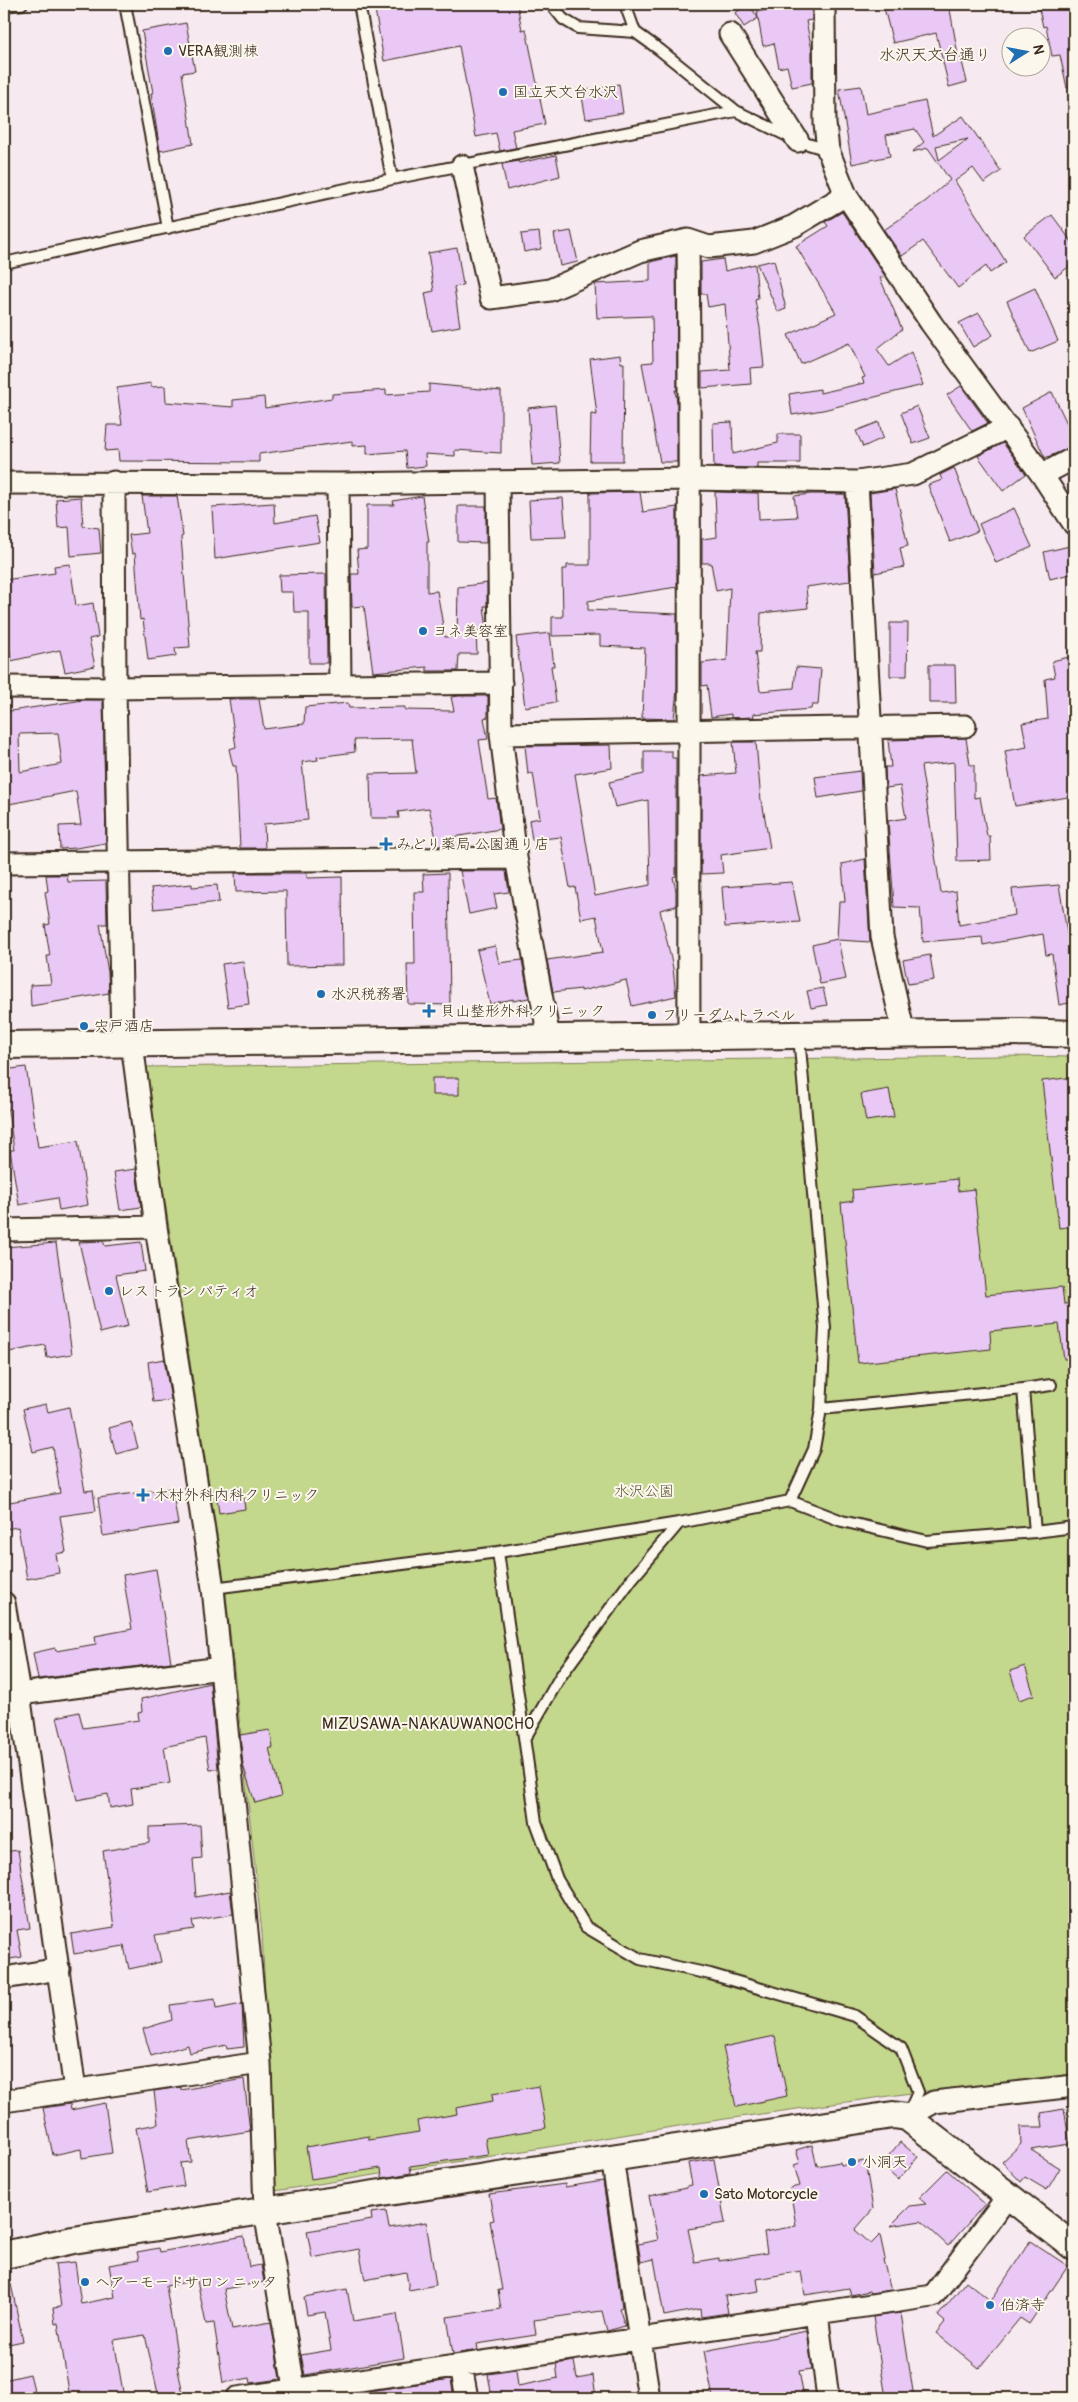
<svg xmlns="http://www.w3.org/2000/svg" width="1078" height="2402" viewBox="0 0 1078 2402" font-family="Pangolin,'Klee One',sans-serif">
  <rect width="100%" height="100%" fill="#f6e9ef"/>
  <filter id="ink" filterUnits="userSpaceOnUse"><feTurbulence type="fractalNoise" baseFrequency=".02" numOctaves="2"/><feDisplacementMap in="SourceGraphic" scale="10" xChannelSelector="R" yChannelSelector="G"/><feConvolveMatrix kernelMatrix="1 2 1 2 8 2 1 2 1" color-interpolation-filters="sRGB"/></filter>
  <g filter="url(#ink)">
    <path fill="#c4d88d" stroke="#808156" d="M1003,1056L1074,1057V2076L918,2092L697,2123L275,2191L262,1933L225,1586L146,1080L147,1067Z"/>
    <path fill="#e9c8f5" stroke="#3b2a1e" fill-rule="evenodd" d="M374,4H517L522,30L526,29L545,124L512,130L516,148L500,151L496,133L476,137L459,46L384,61Z
      M749,4L758,18L744,27L735,13Z
      M796,4H812V20L806,21L812,50V83L792,87L787,66L779,68L774,43L763,46L757,12Z
      M904,4H949L958,55L960,54L967,82L949,87L936,33L893,43L884,8Z
      M1038,4H1074V87L1067,88L1060,55L1052,56L1046,26L1043,27Z
      M186,23L195,71L182,73L193,144L160,151L151,93H153L142,31Z
      M619,84L623,113L586,119L581,91Z
      M861,86L866,114L925,101L933,136L963,116L1001,171L984,183L973,168L955,181L1006,262L990,273L986,266L958,288L923,241L902,256L884,230L926,201L950,180L928,148L912,152L924,142L915,129L886,135L890,156L852,164L839,89ZM968,139L939,160L936,146Z
      M556,155L560,176L507,190L502,164L518,161L519,163Z
      M842,212L885,276L880,278L902,329L877,349L889,366L911,352L923,385L823,410L792,415L789,394L820,389V393L864,383L862,378L865,377L849,343L801,364L788,335L836,313L796,246L828,226L825,222Z
      M1052,215L1074,245V263L1055,277L1024,236Z
      M571,231L578,262L560,266L554,234Z
      M539,232L541,249L524,252L521,234Z
      M457,248L463,285L454,287L460,326L432,331L425,293L434,291L428,253Z
      M676,256L677,390H675L677,401V462H660L642,363L653,362L652,316L597,318L595,284L650,281V262Z
      M723,259L725,271L755,264L758,299L755,300L760,328L764,367L750,368L751,384L702,388V372L730,370L725,304L708,307L706,294H701V262Z
      M774,260L786,309L778,312L757,264Z
      M1035,288L1058,341L1030,353L1007,301Z
      M979,313L993,335L973,347L959,323Z
      M620,355L621,363H624L623,461H590L591,414L597,415L590,359Z
      M151,383V387L165,386L166,402L233,407V400L264,397L265,408L332,398V394L386,390V395L429,392V384L501,391V453L455,450V456L425,454L426,466L407,468L405,451L367,454V445L352,446V441L259,454V462L119,461L118,450L105,451L107,425H122L117,388Z
      M961,386L988,423L972,431L947,395Z
      M1052,392L1074,438V446L1045,458L1022,408Z
      M555,405L560,463L532,465L528,408Z
      M917,406L930,438L913,444L901,413Z
      M732,422L733,454L778,443V434H800V463H757V468L714,467L713,423Z
      M879,422L883,438L863,447L856,431Z
      M1003,443L1026,474L1003,491L978,456Z
      M954,468L978,531L950,542L928,485L942,480L940,475Z
      M895,489L908,546L900,548L904,567L875,573L870,493Z
      M640,492L643,512L677,507V587L588,601V610L677,614V689L674,719L642,718L645,648L600,646V635L552,636V617H563L562,569H567V565H590V493Z
      M715,492L758,493L759,519L797,517L794,496L811,494H845L850,581L806,587L808,608L761,613L760,652H755L760,691L794,688L796,667L821,669L818,705H812L811,709L753,714L754,717L731,718V714L711,717L707,685L702,686V663L727,660L730,588L716,591L711,563H702V539L717,537Z
      M142,496H177L183,536L181,537L190,647L175,648L176,656L148,660L143,619L140,620L135,553L132,554L129,535L147,533Z
      M422,496L429,542H427V592L437,591L445,637L457,636L458,587L487,583V606H484L487,629L476,631L477,654H459L458,671H427V667L373,672L364,606L352,607L351,574H359L357,550L367,549V505H394L393,501Z
      M81,497L83,526L99,528L101,553L71,556L69,527L58,528L56,499Z
      M563,498L566,537L531,538L529,500Z
      M274,503L275,523L315,516L320,542L215,559L212,507Z
      M458,506H486V543L458,542Z
      M1014,508L1032,547L996,563L979,524Z
      M1074,545V573L1050,579L1044,552Z
      M70,564L76,606L93,603L98,637L89,639L95,666L65,672L60,650L11,661L10,651L4,652V580L55,573L54,566Z
      M326,574L327,663H309V612H294L293,592H280L279,575Z
      M890,623H908L907,676H890Z
      M550,633L554,666H551L556,702L525,707L516,637Z
      M1069,657L1072,672H1074V796L1015,806L1005,751L1027,747L1022,723L1048,719L1045,679L1055,677L1052,661Z
      M929,665H955L956,703H929Z
      M459,696H488V717L484,718L488,739L479,740L488,799L496,798L500,829L454,837L456,846H438L429,808L398,812L399,818H371L370,774L416,773L412,739L354,740L355,752L317,757L318,760L302,762L308,820L264,824L265,848H240L236,766H233L229,749L236,747L229,699H259L264,729L304,724L305,707L348,703L349,708L405,707V710L454,711L451,697Z
      M83,700H103L106,843L76,848L60,849L59,826L81,825L76,791L4,805V712ZM58,733L62,764L20,772L19,734Z
      M966,738L970,765H974V798L980,797L987,836H990L991,860L957,861L954,762L921,766L941,893L956,891L959,925L1015,915L1012,889L1059,885L1069,944H1074V1002L1059,1005L1052,954L1046,955L1043,934L983,945L982,937L923,942L920,908L894,907L888,821L906,818L900,786L886,788L885,767H891L888,740Z
      M733,742H756L761,801H762L770,848L721,855L723,873L701,874V776L736,773Z
      M611,745L612,768L575,774L595,896L650,885L648,800L615,807L609,782L644,774V751H672V758H676V876L673,877L676,891V906L660,910L673,968L676,996L632,1006L626,980L581,991V989L553,992L547,960L603,952L596,916L581,919L575,887L570,888L561,837L532,840L529,820L540,818L533,773L528,774L525,746Z
      M860,771L861,791L818,798L815,777Z
      M865,859L870,942L838,940L846,979L820,984L812,945L837,939L839,902H845L842,864Z
      M460,871H506L509,892L494,894L497,908L469,914Z
      M235,873H307V878L342,877L343,965L287,966L286,891L236,892Z
      M448,873L450,1005L408,1004L407,964H415L414,892H424L423,874Z
      M46,875H67L68,882L106,881L107,924H100L108,972L109,993L31,1006L30,985L51,984L47,956H50L45,925L50,924L45,892L48,891Z
      M792,882L800,922L725,927L722,887Z
      M192,884V887L217,885L219,902L154,909L151,888Z
      M495,946L499,963L522,960L529,998L513,1001V999L490,1004L477,950Z
      M930,955L934,980L908,984L903,960Z
      M243,961L249,1004L228,1007L222,964Z
      M823,988L827,1005L811,1008L807,991Z
      M26,1067L38,1147L78,1141L88,1205L59,1210L57,1198L19,1205L10,1150H14L4,1084V1070Z
      M1074,1077V1226L1059,1228L1042,1081Z
      M432,1078H459V1095H432Z
      M889,1089L894,1117L866,1121L861,1094Z
      M136,1169L141,1207L120,1210L114,1172Z
      M957,1179L958,1191L974,1189L986,1295L1062,1287L1064,1304L1074,1303V1359H1064L1059,1324L990,1331L991,1349L858,1363L841,1203L853,1201L852,1190Z
      M103,1241L105,1246L141,1242L145,1271L116,1275L128,1326L100,1333L79,1242Z
      M56,1243L72,1354L47,1358L45,1345L4,1353V1247Z
      M164,1359L171,1400L153,1402L148,1362Z
      M46,1404L48,1412L69,1407L85,1491L93,1490L96,1511L60,1516L66,1552L56,1554L59,1573L27,1579L18,1527L5,1529L4,1503L60,1493L53,1447L33,1452L23,1409Z
      M131,1422L138,1448L116,1454L109,1428Z
      M242,1487L245,1509L219,1513L216,1492Z
      M172,1488L178,1524L103,1536L98,1498Z
      M156,1569L171,1662L38,1679L33,1653L55,1648L56,1651L96,1644L95,1636L132,1629L123,1575Z
      M1025,1666L1034,1695L1019,1700L1010,1671Z
      M210,1683L218,1769L210,1770L205,1738L164,1747L170,1783L131,1789L133,1804L110,1808L108,1794L77,1800L57,1717L79,1712L83,1728L139,1720L138,1713L142,1712L141,1699Z
      M270,1730L273,1748H269L281,1796L255,1803L243,1765L240,1735Z
      M200,1825L202,1858L193,1859L196,1897L230,1891L233,1914L192,1921L194,1929L155,1935L161,1962L129,1969L124,1946L74,1954L71,1934L114,1927L103,1851L149,1843V1827Z
      M18,1850L30,1928L17,1930L22,1957L4,1960V1852Z
      M215,1999L216,2009L242,2004L244,2047L227,2049L226,2045L190,2053L188,2045L151,2056L143,2029L172,2020L170,2005Z
      M775,2036L787,2096L736,2107L723,2047Z
      M244,2079L250,2131L188,2141L191,2162L180,2163L184,2186L148,2192L136,2128L158,2124L154,2091L181,2087V2090Z
      M539,2086L546,2128L485,2138L488,2155L410,2166L411,2173L382,2178L381,2168L311,2179L306,2147L369,2136V2140L419,2132L417,2121L457,2114L456,2108L493,2101L492,2094Z
      M105,2103L112,2153L82,2158L81,2149L53,2155L43,2108L70,2104L71,2110Z
      M1064,2109L1070,2144L1031,2150L1060,2168L1047,2190L1025,2177L1021,2182L1002,2162L1021,2144L1020,2127H1043L1041,2113Z
      M900,2142L918,2157L898,2180L881,2165Z
      M812,2145L817,2166L840,2162L841,2165L865,2161L873,2209L855,2230L871,2244L880,2235L885,2259L883,2260L891,2290L870,2293L869,2291L851,2295L849,2288L805,2295L801,2271L757,2279L759,2291L725,2296L728,2313L701,2317L700,2309L664,2316L654,2259L641,2262L638,2244L658,2240L649,2196L687,2188V2186L692,2185L688,2163L714,2159L725,2223L688,2229L695,2262L719,2258V2261L767,2253L764,2232L796,2226L790,2188L800,2186L794,2165L800,2163L796,2150Z
      M947,2170L985,2204L948,2246L921,2221L890,2226L910,2206L926,2204L919,2198Z
      M603,2181L622,2307L619,2308L625,2326L607,2331L602,2311L534,2320L536,2335L477,2344L478,2350L453,2354L447,2317L501,2309L498,2290H502L490,2221L494,2220L489,2194L565,2184V2187Z
      M386,2211L389,2228L426,2222L436,2285L409,2290L406,2272L365,2280L359,2249L312,2258L307,2231L372,2220L371,2213Z
      M244,2236L249,2267L261,2265L264,2282L224,2289L232,2329L271,2322L280,2379L251,2383L250,2378L223,2383L214,2323L206,2324L197,2280L166,2286L179,2366H177L183,2393L159,2398L145,2335L114,2340L124,2398H70L58,2323L55,2324L53,2308L61,2307L55,2264L75,2262L81,2304L115,2297L109,2265L139,2260L137,2252L159,2248L160,2252Z
      M1030,2241L1068,2266L1029,2324L1020,2318L979,2368L936,2333L945,2322L938,2316L966,2281L991,2301Z
      M11,2284L23,2341L4,2345V2285Z
      M347,2289L353,2321L397,2314L404,2358L305,2375L301,2355L331,2350L325,2312L307,2315L304,2297Z
      M901,2313L914,2398H886L873,2317Z
      M807,2331L812,2369L799,2371L804,2398H713L704,2351Z
      M574,2361L577,2378L593,2375L596,2398H492L488,2374L516,2370L518,2386L558,2378L556,2364Z
      M30,2374L36,2398H4V2380Z
      M451,2379L454,2398H370L369,2391Z"/>
    <g fill="none" stroke-linecap="round" stroke-linejoin="round">
      <g stroke="#3b2a1e" stroke-width="14">
        <path id="service" d="M125,4L168,228
          M359,4L392,179
          M551,4L563,19L578,28L635,32
          M625,4L635,32L660,50L736,111L798,141L828,150
          M4,6L22,4
          M4,263L392,179L736,111
          M1023,1389L1051,1385
          M821,1409L1023,1389L1035,1532L1074,1527
          M790,1501L842,1521L927,1541L1035,1532
          M498,1552L536,1822L557,1879L586,1927L640,1959L710,1974L855,2016L901,2048L918,2092L909,2112
          M213,1588L498,1552L679,1523L790,1501L814,1449L821,1409L825,1328L799,1036
          M525,1738L560,1677L631,1580L679,1523"/>
      </g>
      <g stroke="#3b2a1e" stroke-width="25">
        <path id="minor" d="M824,4L825,124L828,150L846,195L931,323L1042,475L1074,524
          M730,34L798,141
          M462,166L491,298L550,290L640,251L688,240L709,247L754,242L794,226L846,195
          M688,240C691,506 688,771 689,1037
          M1042,475L1074,458
          M114,482L115,688L122,1043
          M857,482L882,937L904,1034
          M4,483L338,484L691,479L857,482L913,474L1008,427
          M498,483L501,734L516,858L549,1038
          M338,484L340,685
          M4,687L115,688L501,683
          M501,734L965,726
          M4,863L516,858
          M132,1043L156,1227L213,1588L260,2063L265,2211L294,2388
          M4,1230L156,1227
          M4,1603L19,1693L75,2090
          M4,1696L221,1668
          M4,1978L59,1969
          M4,2101L260,2063
          M907,2117L934,2102L1074,2086
          M612,2158L649,2398
          M817,2314L828,2398
          M461,2366L467,2398
          M237,2398L933,2296L1008,2196"/>
      </g>
      <g stroke="#3b2a1e" stroke-width="30">
        <path id="tertiary" d="M4,1045L1021,1032L1074,1034
          M4,2255L73,2240L893,2115L907,2117L1074,2247"/>
      </g>
      <use href="#service" stroke="#fbf7ec" stroke-width="10"/>
      <use href="#minor" stroke="#fbf7ec" stroke-width="21"/>
      <use href="#tertiary" stroke="#fbf7ec" stroke-width="26"/>
    </g>
  </g>
  <g fill="#1f6fb2" stroke="#fbf7ec" stroke-width="2">
    <circle cx="168" cy="51" r="5"/>
    <circle cx="503" cy="92" r="5"/>
    <circle cx="423" cy="631" r="5"/>
    <path d="M383.5 836.5h5v5h5v5h-5v5h-5v-5h-5v-5h5z"/>
    <circle cx="321" cy="994" r="5"/>
    <path d="M426.5 1003.5h5v5h5v5h-5v5h-5v-5h-5v-5h5z"/>
    <circle cx="652" cy="1015" r="5"/>
    <circle cx="84" cy="1026" r="5"/>
    <circle cx="109" cy="1291" r="5"/>
    <path d="M140.5 1487.5h5v5h5v5h-5v5h-5v-5h-5v-5h5z"/>
    <circle cx="852" cy="2162" r="5"/>
    <circle cx="704" cy="2194" r="5"/>
    <circle cx="85" cy="2282" r="5"/>
    <circle cx="990" cy="2305" r="5"/>
  </g>
  <g text-anchor="middle" stroke-width="4" stroke-linejoin="round" paint-order="stroke">
    <g font-size="15" fill="#3b2a1e" stroke="#fbf7ec" text-anchor="start">
      <text x="178" y="56">VERA観測棟</text>
      <text x="513" y="97">国立天文台水沢</text>
      <text x="433" y="636">ヨネ美容室</text>
      <text x="396" y="849">みどり薬局 公園通り店</text>
      <text x="331" y="999">水沢税務署</text>
      <text x="440" y="1016">貝山整形外科クリニック</text>
      <text x="662" y="1020">フリーダムトラベル</text>
      <text x="94" y="1031">宍戸酒店</text>
      <text x="119" y="1296">レストラン パティオ</text>
      <text x="154" y="1500">木村外科内科クリニック</text>
      <text x="862" y="2167">小洞天</text>
      <text x="714" y="2199">Sato Motorcycle</text>
      <text x="95" y="2287">ヘアーモードサロン ニッタ</text>
      <text x="1000" y="2310">伯済寺</text>
    </g>
    <g font-size="15" fill="#5d563a" stroke="#fbf7ec">
      <text x="644" y="1496">水沢公園</text>
    </g>
    <g font-size="16" fill="#3b2a1e" stroke="#fbf7ec">
      <text x="935" y="60">水沢天文台通り</text>
      <text x="428" y="1729">MIZUSAWA-NAKAUWANOCHO</text>
    </g>
  </g>
  <rect width="1078" height="2402" fill="none" stroke="#fbf7ec" stroke-width="20"/>
  <rect x="10" y="10" width="1058" height="2382" fill="none" stroke="#3b2a1e" stroke-width="2" filter="url(#ink)"/>
  <g transform="translate(1026 52) rotate(79)"><circle r="24" fill="#fbf7ec" stroke="#aea59a"/>
  <path d="M0-4L9 19L0 12L-9 19Z" fill="#1f6fb2"/>
  <text y="-8" font-size="14" font-weight="bold" text-anchor="middle" fill="#3b2a1e">N</text>
  </g>
</svg>
